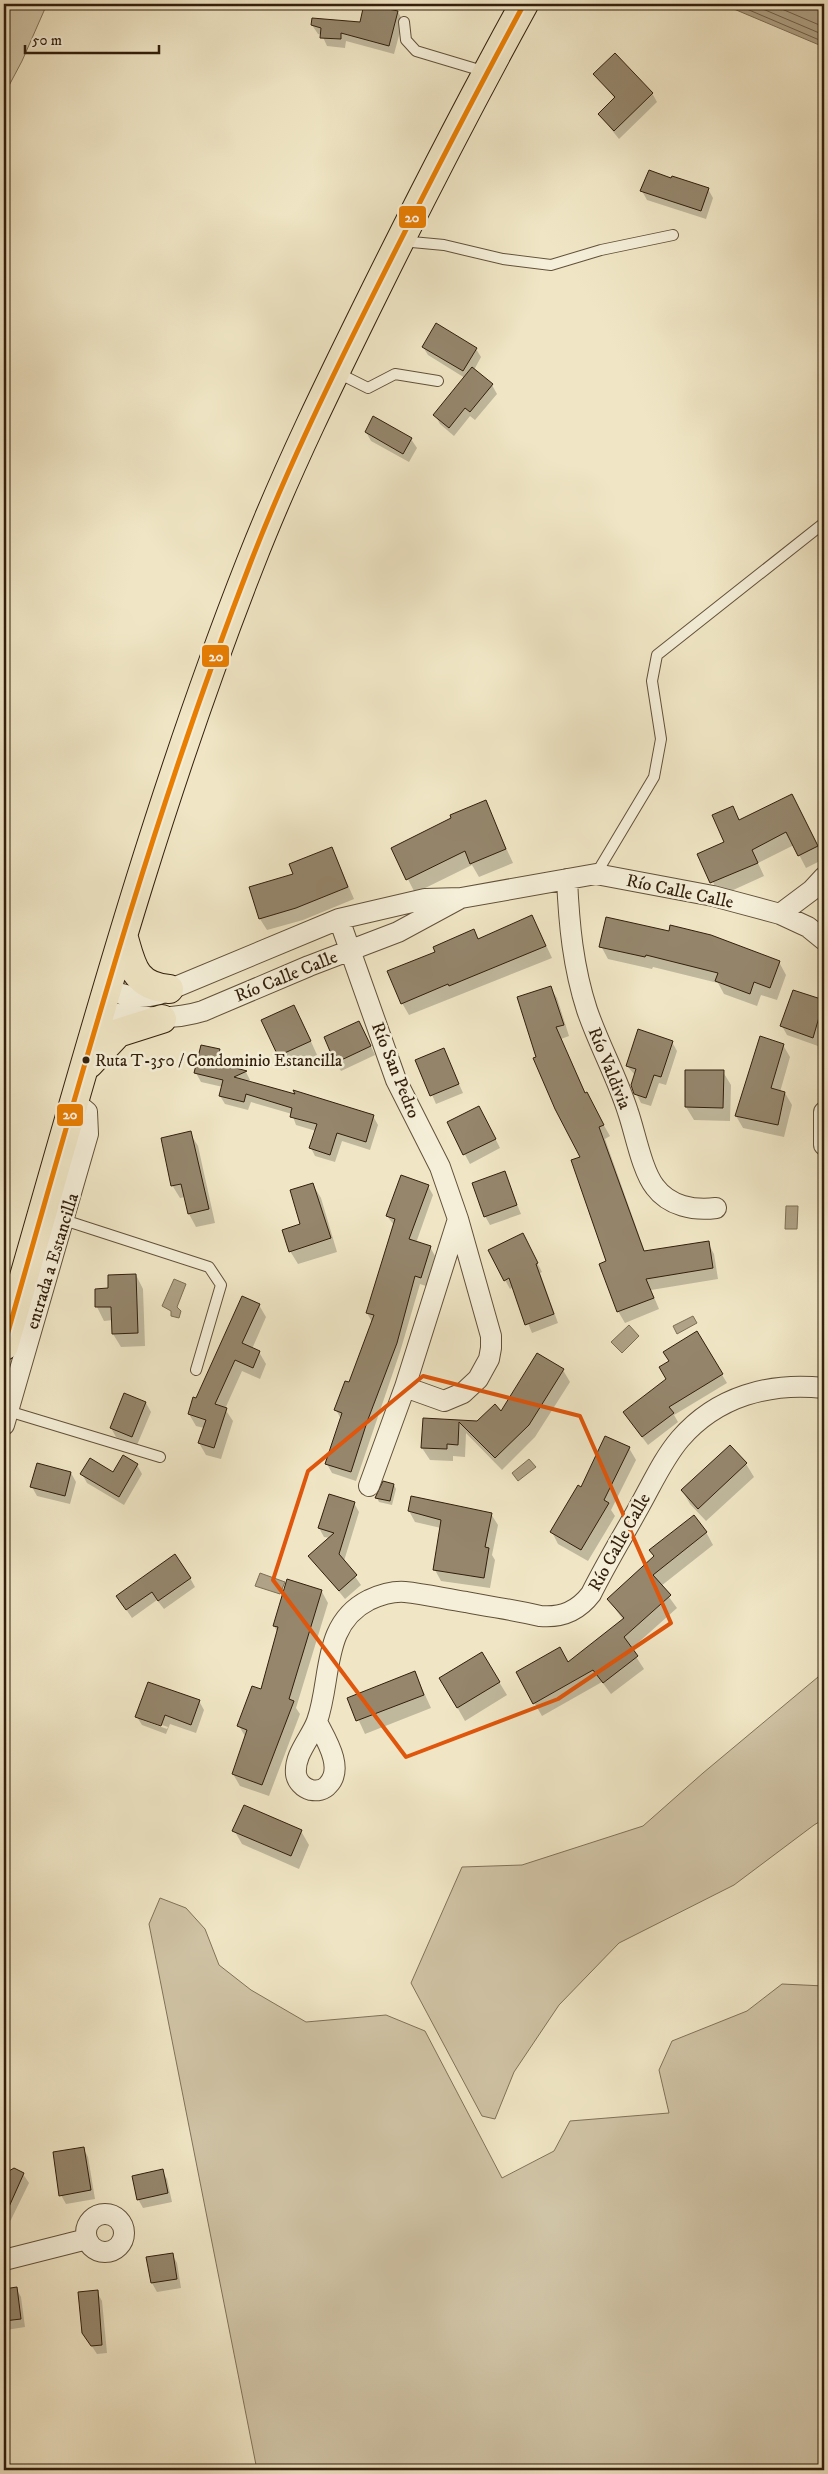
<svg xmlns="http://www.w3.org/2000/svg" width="828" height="2474" viewBox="0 0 828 2474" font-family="'IM FELL DW Pica',serif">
  <rect width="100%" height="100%" fill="#f0e6c5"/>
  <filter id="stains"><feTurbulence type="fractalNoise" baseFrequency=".004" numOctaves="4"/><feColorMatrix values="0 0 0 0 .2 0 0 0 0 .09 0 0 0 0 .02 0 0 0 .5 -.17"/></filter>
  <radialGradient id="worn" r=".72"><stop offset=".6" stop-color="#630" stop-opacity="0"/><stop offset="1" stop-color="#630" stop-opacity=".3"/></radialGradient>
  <path fill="#d0c4a6" stroke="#817259" d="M4,4H47L22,61L4,95Z
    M824,1672V1819L814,1825L734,1885L619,1943L559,2005L514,2072L495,2119L482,2116L411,1983L462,1867L522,1865L643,1826L703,1773Z
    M160,1898L186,1908L205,1929L219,1965L251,1990L306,2022L386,2015L425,2031L502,2178L554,2151L570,2121L669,2113L659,2070L672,2041L747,2011L782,1984L824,1986V2470H257L149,1924Z"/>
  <path fill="#afa286" stroke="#7d6e55" d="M722,4H824V47Z
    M786,1206H798L797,1229H785Z
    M174,1279L186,1284L177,1307L181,1311L179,1318L171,1316V1311L162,1306Z
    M693,1316L697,1323L677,1334L673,1326Z
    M629,1325L639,1336L622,1353L611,1342Z
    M529,1459L536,1467L518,1481L512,1473Z
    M260,1573L285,1582L280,1594L255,1586Z"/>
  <path fill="#0003" fill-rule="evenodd" d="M366,4L398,12L403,21L394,54L346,41L345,48L327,46L322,35L318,34L312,25L360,23Z
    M595,74L652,93L657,102L619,139L599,114L615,99Z
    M672,180L708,189L713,198L706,219L647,200L642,191Z
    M423,347L476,349L481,357L474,370L492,385L497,394L475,420L470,416L454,436L440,424L435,415L465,378L428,355Z
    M366,432L411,439L417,448L409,462L371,441Z
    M824,781V793L819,784Z
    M485,802L513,863L479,877L472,865L415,893L392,848Z
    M732,808L740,821L799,808L824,859L806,868L794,845L758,863L764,876L720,896L699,855L726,843Z
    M332,848L354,899L303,920L267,930L260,919L295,875Z
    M538,928L552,958L409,1015L402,1003L436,952L479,940Z
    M601,946L779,962L786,975L777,1000L761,995L757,1006L724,994L718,983L653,967L652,969L608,959Z
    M550,987L557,998L569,1036L561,1039L586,1094L610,1136L605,1139L645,1252L708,1243L714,1254L718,1279L651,1290L659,1309L625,1323L618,1311L581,1157L538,1058Z
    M794,991L824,1002V1028L818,1046L787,1035L782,1026Z
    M301,1019L317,1055L286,1069L262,1021Z
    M364,1031L375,1055L341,1071L336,1062Z
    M672,1042L677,1051L666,1085L659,1083L651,1106L641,1103L636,1093L635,1075L627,1066Z
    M783,1045L790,1057L780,1092L785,1093L792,1105L784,1137L743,1128L736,1116Z
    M219,1050L224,1058L223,1066L246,1072L250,1080L246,1082L373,1116L378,1125L370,1150L342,1141L335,1162L315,1156L311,1148L316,1131L296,1125L292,1114L251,1102L248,1110L225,1104L220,1096L223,1087L201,1082L196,1073Z
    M444,1050L463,1093L436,1104L417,1060Z
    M723,1072L731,1085L730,1121L694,1120L686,1107Z
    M484,1116L500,1148L470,1164L448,1123Z
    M190,1133L198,1146L215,1223L196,1227L189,1214L185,1197L180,1198L172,1185Z
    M504,1173L521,1214L490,1225L485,1216Z
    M313,1185L321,1198L337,1252L298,1264L290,1251L302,1225Z
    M428,1186L433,1195L416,1243L430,1247L435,1256L426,1286L420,1284L400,1352L356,1481L332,1473L327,1464L341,1419L336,1410L350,1384L372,1322L367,1313L394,1225L387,1216Z
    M527,1243L542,1272L540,1273L558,1323L532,1333L513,1287L510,1289L505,1280Z
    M136,1275L143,1289L145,1346L121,1347L113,1334V1320L104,1321L97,1307L96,1290H109Z
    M259,1305L266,1317L252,1349L259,1352L266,1364L260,1379L242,1371L225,1409L233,1421L221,1459L206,1455L199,1443L204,1428L196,1426L189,1414Z
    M697,1333L727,1383L674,1415L678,1422L648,1445L630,1421L667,1379L670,1362Z
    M563,1370L570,1382L535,1437L502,1470L466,1433L465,1457L453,1456V1461L430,1460L422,1448L424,1420L478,1422L501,1413Z
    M125,1394L146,1403L151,1412L137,1445L116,1437L111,1428Z
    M824,1432V1445L819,1436Z
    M729,1446L746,1464L754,1477L706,1521L690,1504L682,1490Z
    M629,1448L636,1460L611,1510L615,1516L588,1561L558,1544L552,1532L581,1489Z
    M137,1465L142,1474L124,1505L87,1483L82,1474L113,1473Z
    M71,1473L76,1482L70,1504L37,1496L32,1487Z
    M394,1485L396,1489L392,1505L379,1502L377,1498Z
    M354,1503L359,1512L344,1561L361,1585L345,1599L310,1556L330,1538L324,1537L319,1528Z
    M409,1511L491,1514L498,1525L492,1555L495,1560L490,1588L441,1581L435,1570L441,1528L415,1522Z
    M706,1532L713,1545L661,1586L677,1608L631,1649L644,1669L611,1694L602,1682L542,1716L517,1673L568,1664L624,1621L608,1599Z
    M190,1578L195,1587L164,1609L157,1600L132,1618L117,1596Z
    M322,1592L328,1603L296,1708L300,1714L269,1796L240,1786L233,1774L246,1738L239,1726L261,1691L278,1633L274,1626Z
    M482,1654L507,1695L465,1721L441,1679Z
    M415,1673L431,1708L365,1734L349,1699Z
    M199,1701L204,1710L196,1733L170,1724L166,1734L142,1725L137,1717ZM142,1718L168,1727L167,1729L142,1720Z
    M234,1830L301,1831L309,1845L299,1869L242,1844Z
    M83,2148L88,2157L95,2199L66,2204L61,2195Z
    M14,2170L23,2174L29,2183L4,2234V2176Z
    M162,2171L167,2179L172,2202L143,2208L138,2199Z
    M172,2254L177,2263L181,2288L157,2292L152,2283L147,2258Z
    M16,2288L21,2297L25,2327L6,2330L4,2325V2290Z
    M97,2292L102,2301L107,2353L97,2354L83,2333Z"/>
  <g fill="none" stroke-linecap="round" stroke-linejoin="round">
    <path stroke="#706049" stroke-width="1" d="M735,4L824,42
      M751,4L824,35
      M770,4L824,27"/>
  </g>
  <path fill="#95866c" stroke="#321f0c" d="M364,4L398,11L389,46L341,33V39L320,38L321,28L311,25L312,18L360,22Z
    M615,53L653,93L614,131L598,114L615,97L593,74Z
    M649,170L671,178L672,176L709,188L701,211L640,191Z
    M436,323L477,348L463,371L422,347Z
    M472,367L493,384L470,412L465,408L449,428L433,415Z
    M373,416L412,438L403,454L365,432Z
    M792,794L818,846L798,856L786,832L752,850L758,863L710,883L697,854L724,842L712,815L733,806L739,820Z
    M486,800L506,849L470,864L465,851L406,880L391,848L451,818L450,815Z
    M332,847L348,887L296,908L259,919L249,887L293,874L289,864Z
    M532,915L546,946L449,986L448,984L401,1004L387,971L435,952L433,947L474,929L478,939Z
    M606,917L669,931L670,925L711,935L780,961L770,988L754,982L750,994L715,981L718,973L646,955L645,957L599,947Z
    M551,986L564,1025L556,1027L585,1093L587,1092L604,1125L599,1127L644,1251L709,1241L713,1268L646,1279L654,1298L617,1312L599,1264L606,1261L571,1160L580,1157L555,1109L533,1058L536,1057L517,997Z
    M793,990L824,1000L813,1038L780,1026Z
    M294,1005L311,1041L278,1056L261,1020Z
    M359,1021L371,1046L335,1063L324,1037Z
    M638,1029L673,1041L661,1077L654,1075L646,1098L634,1094L631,1085L636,1069L626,1066Z
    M760,1036L784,1044L771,1088L785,1092L778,1125L735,1116Z
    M201,1045L220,1049L217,1063L247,1071L234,1077L295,1094L293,1090L374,1115L366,1142L337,1133L330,1155L309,1148L317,1124L290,1117L292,1108L246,1094L244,1102L219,1096L223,1080L194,1073Z
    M444,1048L459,1084L430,1096L415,1060Z
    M685,1070H724L723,1108L685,1107Z
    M479,1106L496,1139L463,1155L447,1122Z
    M191,1131L209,1209L188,1214L181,1184L171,1186L161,1138Z
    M505,1171L517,1205L484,1217L472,1183Z
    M401,1175L429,1185L409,1239L431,1246L421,1278L415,1276L397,1343L367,1422L351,1472L325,1464L342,1413L334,1410L345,1381L349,1382L374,1315L366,1313L395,1219L386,1216Z
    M313,1183L331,1238L289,1252L282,1230L300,1224L290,1190Z
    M523,1233L538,1263L536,1264L554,1314L525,1325L509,1278L504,1281L488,1250Z
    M136,1274L138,1333L112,1334L111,1307H95V1289L108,1288V1275Z
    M242,1296L260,1304L242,1343L260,1351L253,1368L235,1360L215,1404L227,1408L214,1448L198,1443L206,1420L188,1414L193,1397L196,1398Z
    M697,1331L723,1374L669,1407L674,1413L642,1437L623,1412L666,1379L659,1367L669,1361L663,1352Z
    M537,1353L564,1369L529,1425L495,1458L459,1422L458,1445L447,1444V1449L421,1448L423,1418L477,1421L495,1404L501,1411Z
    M124,1393L146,1402L132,1437L110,1428Z
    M605,1436L630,1447L604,1500L609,1503L581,1550L550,1532L578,1485L581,1487Z
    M730,1445L747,1463L698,1509L681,1490Z
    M123,1455L138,1464L119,1497L80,1474L90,1458L113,1472Z
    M37,1463L71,1472L65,1496L30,1487Z
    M383,1481L394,1484L390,1501L375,1498Z
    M329,1494L355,1502L339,1554L357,1575L339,1591L308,1556L334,1533L318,1528Z
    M411,1496L492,1513L485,1547L489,1548L484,1578L433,1570L441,1520L408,1511Z
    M694,1515L707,1532L653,1575L671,1595L624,1637L638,1656L603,1683L593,1670L533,1704L516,1672L560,1647L568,1662L624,1618L607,1599L654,1556L649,1550Z
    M175,1554L191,1578L158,1601L152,1592L126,1610L116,1596Z
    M287,1579L322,1590L289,1699L294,1701L262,1785L232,1774L247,1730L237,1726L252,1686L261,1689L278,1627L273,1626Z
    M482,1652L500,1682L457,1708L439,1678Z
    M415,1671L424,1695L356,1721L347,1698Z
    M148,1682L200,1700L191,1725L165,1715L161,1726L135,1717Z
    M244,1805L302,1830L291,1856L232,1831Z
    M84,2147L91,2190L59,2196L53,2152Z
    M14,2168L24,2173L4,2218V2174Z
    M163,2169L168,2193L137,2200L132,2176Z
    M173,2253L177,2279L151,2283L146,2257Z
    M17,2287L21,2319L4,2321V2289Z
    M98,2290L102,2345L91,2346L82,2333L78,2292Z"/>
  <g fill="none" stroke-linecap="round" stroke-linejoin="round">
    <g stroke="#62513a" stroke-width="12">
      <path id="service" d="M404,22L406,40L416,51L486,72
        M401,241L444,245L503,259L551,265L601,250L673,235
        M336,372L368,388L395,374L438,381
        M596,874L654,777L661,739L652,681L657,655L824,523
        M64,1220L209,1267L221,1285L196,1370
        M8,1411L160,1457"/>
    </g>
    <g stroke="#62513a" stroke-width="22">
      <path id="minor" d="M567,879C569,924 573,967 587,1010C599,1045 617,1077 628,1112C635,1132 642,1171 655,1187C669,1206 694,1211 716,1208
        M780,914L808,927L824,940
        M339,919L396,1080L440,1167L458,1219L405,1387L369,1486
        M108,989C126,997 140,999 159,994L339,919L425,899L461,898L596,874L713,896L780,914L812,890L824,877
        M102,1012C137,1016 168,1022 203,1011L309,966L398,932L459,899
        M824,1112V1145
        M405,1387L444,1401L463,1393L478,1379L489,1359L491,1348V1336L458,1219
        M4,1425L88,1134L87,1112L75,1102
        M317,1722C325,1738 345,1768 328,1785C324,1790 317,1791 311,1790C303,1788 297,1781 296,1774C294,1754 311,1738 317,1721C332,1679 321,1624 369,1600C380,1595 393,1591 405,1592C425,1594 446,1599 466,1602C490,1607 516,1610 540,1616C562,1618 578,1611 591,1594C606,1564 623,1536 639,1507C652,1484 663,1459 680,1439C717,1396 770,1382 824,1388
        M86 2233a19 19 0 1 1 38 0a19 19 0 1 1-38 0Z
        M4,2260L87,2239"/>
    </g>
    <g stroke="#321f0c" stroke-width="30">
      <path id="primary" d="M124,938C132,966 135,986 169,989
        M89,1064L118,1033L162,1019
        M4,1346C80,1084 150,818 250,564C287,469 332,378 377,287C424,192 473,97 524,4"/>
    </g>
    <use href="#service" stroke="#f5efd9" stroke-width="10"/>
    <use href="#minor" stroke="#f5efd9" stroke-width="20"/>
    <use href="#primary" stroke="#f0e6c5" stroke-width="28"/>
    <g stroke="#f5efd9" stroke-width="9">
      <path id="bus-1" d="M4,1346C79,1083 151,819 250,564C284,476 325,391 367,307C418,205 470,104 524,4"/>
    </g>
    <use href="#bus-1" stroke="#ea7e01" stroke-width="5"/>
  </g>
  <path fill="none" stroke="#df560c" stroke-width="4" stroke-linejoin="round" d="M423,1376L580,1416L671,1623L558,1699L406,1757L273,1580L308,1471Z"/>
  <circle fill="#321f0c" stroke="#f5efd9" stroke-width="2" cx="86" cy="1060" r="4.5"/>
  <g text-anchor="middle" stroke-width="5" stroke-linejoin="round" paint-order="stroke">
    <g font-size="17" fill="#321f0c" stroke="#f5efd9" text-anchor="start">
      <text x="95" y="1066">Ruta T-350 / Condominio Estancilla</text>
    </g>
    <g font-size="18" fill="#321f0c" stroke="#f5efd9">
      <text transform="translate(680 891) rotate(12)" y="6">Río Calle Calle</text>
      <text transform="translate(286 976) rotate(-22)" y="6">Río Calle Calle</text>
      <text transform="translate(610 1068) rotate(68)" y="6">Río Valdivia</text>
      <text transform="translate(396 1070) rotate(68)" y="6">Río San Pedro</text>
      <text transform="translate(52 1261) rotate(-73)" y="6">entrada a Estancilla</text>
      <text transform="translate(619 1542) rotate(-61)" y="6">Río Calle Calle</text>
    </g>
  </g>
  <g stroke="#f5efd9" stroke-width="2">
    <rect x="398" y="205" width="29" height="24" rx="5" fill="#ea7e01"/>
    <rect x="201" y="644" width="29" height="24" rx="5" fill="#ea7e01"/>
    <rect x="56" y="1103" width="28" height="24" rx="5" fill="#ea7e01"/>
  </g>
  <g font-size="14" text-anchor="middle" font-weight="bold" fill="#fff">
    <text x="412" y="222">20</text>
    <text x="216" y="661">20</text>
    <text x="70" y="1119">20</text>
  </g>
  <rect width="828" height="2474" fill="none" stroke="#f0e6c5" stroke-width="20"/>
  <rect x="5" y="5" width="818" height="2464" fill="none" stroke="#321f0c" stroke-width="2.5"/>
  <rect x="10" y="10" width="808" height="2454" fill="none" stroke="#321f0c"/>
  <path d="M25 45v8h134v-8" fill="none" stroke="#321f0c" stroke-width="2.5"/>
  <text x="32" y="45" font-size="15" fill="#321f0c" stroke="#f5efd9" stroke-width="4" paint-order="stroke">50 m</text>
  <rect width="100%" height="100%" filter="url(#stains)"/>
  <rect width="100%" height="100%" fill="url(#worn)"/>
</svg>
